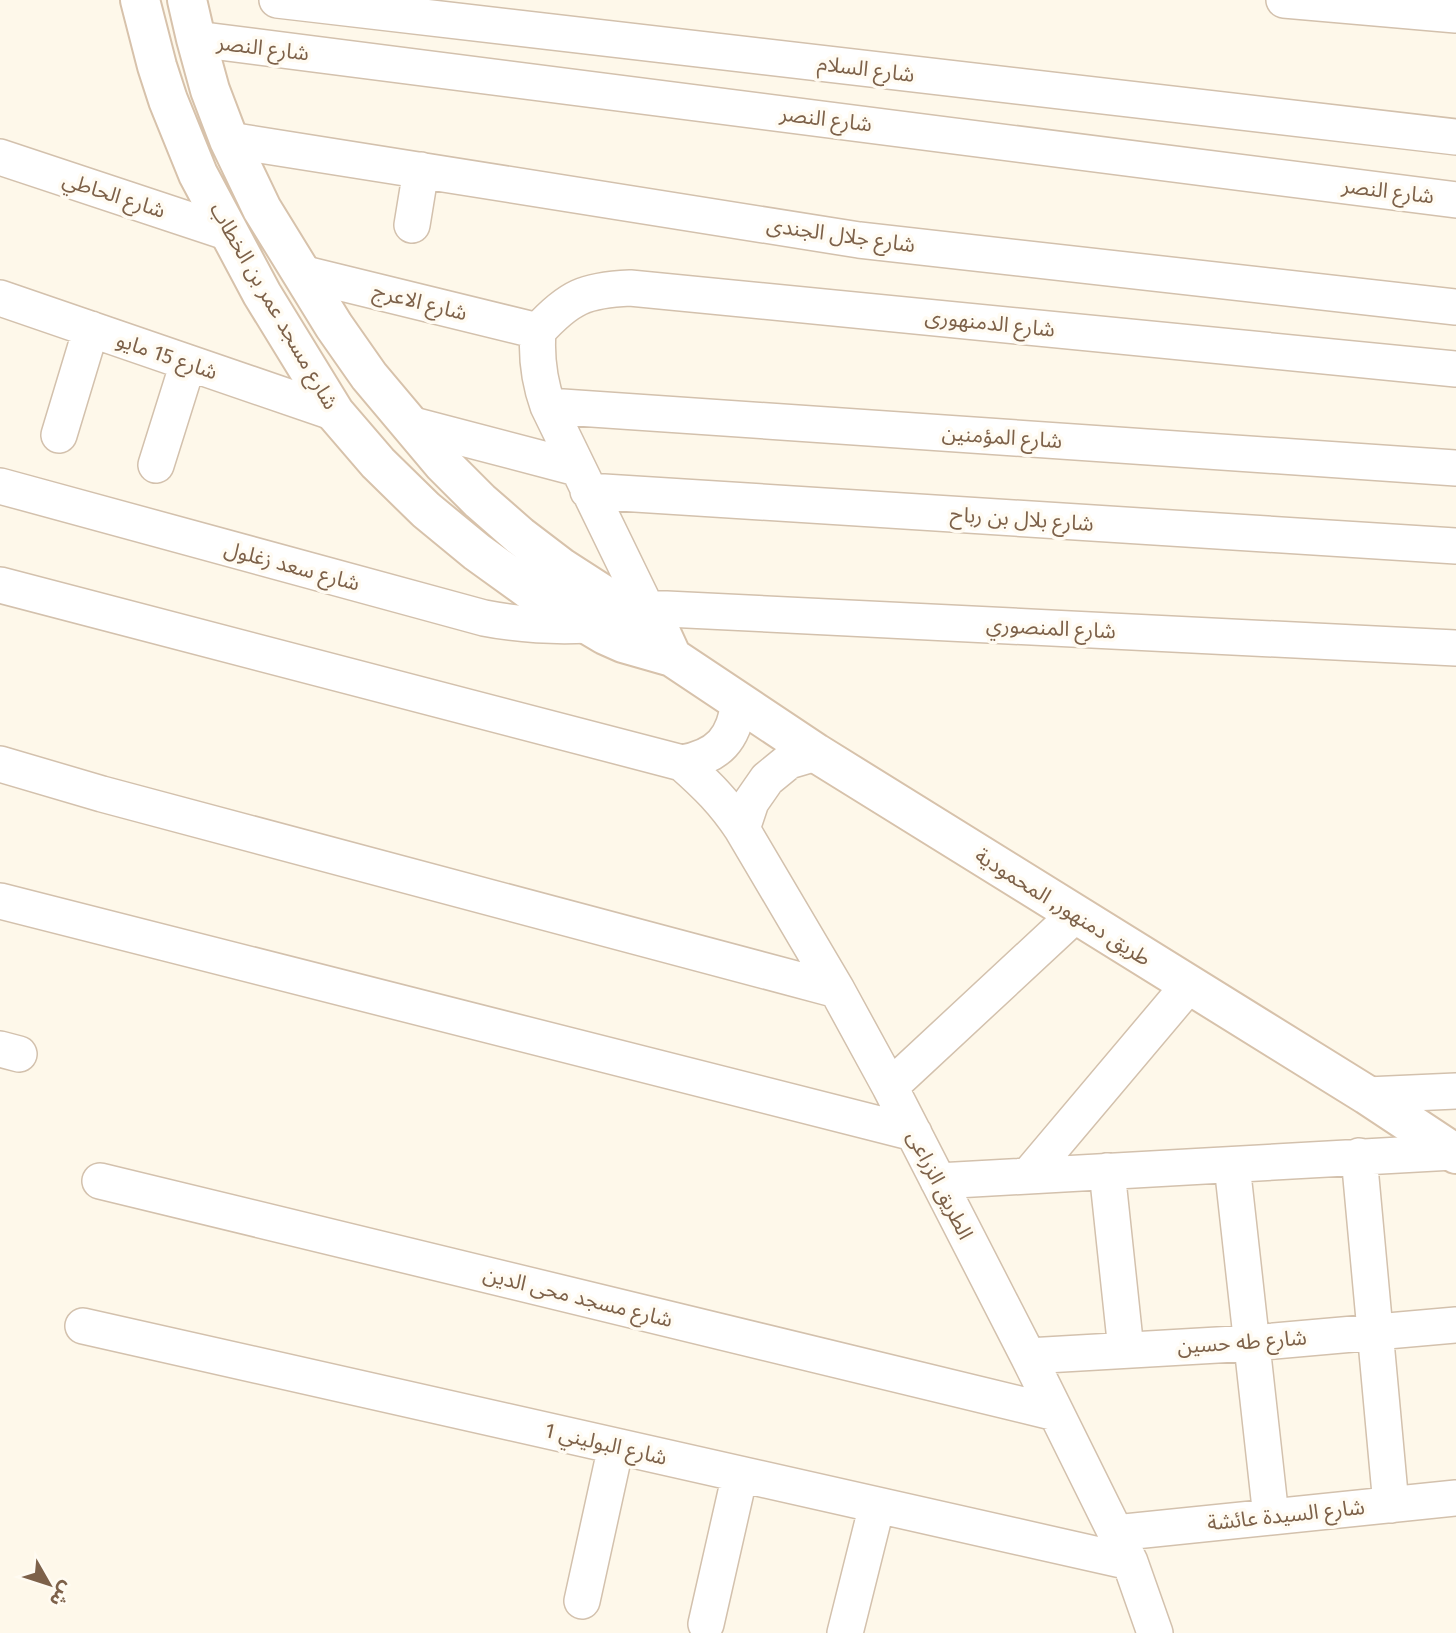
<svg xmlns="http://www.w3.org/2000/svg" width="1456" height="1633" viewBox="0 0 1456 1633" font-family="'Fira Sans','Noto Sans Arabic',sans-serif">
  <rect width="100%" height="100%" fill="#fef8ea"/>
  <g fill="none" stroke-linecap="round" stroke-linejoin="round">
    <g stroke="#d3c1ad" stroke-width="38">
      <path id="minor" d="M277,0L1456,137
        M1284,0L1456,15
        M196,39L1456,200
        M229,140L859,240L1456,307
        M0,157L229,233
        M412,225L421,170
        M301,273L538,331
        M0,298L335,413
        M538,331C569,297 585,290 630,288L1456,369
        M538,331C536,357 539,381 548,406L653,622
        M548,406L1456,468
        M409,424L577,468
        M59,435L91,329
        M156,465L188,363
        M0,486L484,618C520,625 550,627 588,625
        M588,491L1456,546
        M0,585L682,763C719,756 734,739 739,702
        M646,608L1456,648
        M682,763C707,785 724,802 742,829L837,990L890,1087L1028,1356L1130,1562L1155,1633
        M0,764L102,794L837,990
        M742,829L751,802L767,779L789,761L816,753
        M0,901L914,1133
        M0,1049L19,1054
        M890,1087L1075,915
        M1367,1095L1456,1091
        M1359,1156L1391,1505
        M1232,1165L1271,1517
        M1107,1171L1126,1350
        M1028,1176L1189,985
        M100,1181L1056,1413
        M938,1181L1453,1152
        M83,1326L1130,1562
        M1028,1356L1252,1343L1456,1325
        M1115,1533L1456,1498
        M582,1601L616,1446
        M706,1624L740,1474
        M845,1633L877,1505"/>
    </g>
    <g stroke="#d7c2ab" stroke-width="42">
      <path id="secondary" d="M140,0L157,66L168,100L198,174L262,294L335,413L378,463L426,510L477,552L531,591L605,635L623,643L672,657L816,753L1367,1095L1456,1154
        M187,0L196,39L210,90L229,140L262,209L334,326L369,376L443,464L480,501L520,536L562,568L607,597L653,622L661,633L672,657"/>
    </g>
    <use href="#minor" stroke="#fff" stroke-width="35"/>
    <use href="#secondary" stroke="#fff" stroke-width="38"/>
  </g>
  <g text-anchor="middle" stroke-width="7" stroke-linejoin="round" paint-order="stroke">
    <g font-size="21" fill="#7d6149" stroke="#fffbf2">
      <text transform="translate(263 48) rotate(7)" y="7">شارع النصر</text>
      <text transform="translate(866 69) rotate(7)" y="7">شارع السلام</text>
      <text transform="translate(826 119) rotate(7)" y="7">شارع النصر</text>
      <text transform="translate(1388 191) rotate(7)" y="7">شارع النصر</text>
      <text transform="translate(114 195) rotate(18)" y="7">شارع الحاطي</text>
      <text transform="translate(841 235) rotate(8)" y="7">شارع جلال الجندى</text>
      <text transform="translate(420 302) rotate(14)" y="7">شارع الاعرج</text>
      <text transform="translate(274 306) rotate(60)" y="7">شارع مسجد عمر بن الخطاب</text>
      <text transform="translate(990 323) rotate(6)" y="7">شارع الدمنهورى</text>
      <text transform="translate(167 356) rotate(19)" y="7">شارع 15 مايو</text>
      <text transform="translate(1002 437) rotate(4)" y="7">شارع المؤمنين</text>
      <text transform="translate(1022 519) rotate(4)" y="7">شارع بلال بن رباح</text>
      <text transform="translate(292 566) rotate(15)" y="7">شارع سعد زغلول</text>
      <text transform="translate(1051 628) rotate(3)" y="7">شارع المنصوري</text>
      <text transform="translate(1063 907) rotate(32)" y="7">طريق دمنهور, المحمودية</text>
      <text transform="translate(940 1185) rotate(63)" y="7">الطريق الزراعى</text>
      <text transform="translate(578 1297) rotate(14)" y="7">شارع مسجد محى الدين</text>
      <text transform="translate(1242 1342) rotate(-4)" y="7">شارع طه حسين</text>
      <text transform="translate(606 1444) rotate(13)" y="7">شارع البوليني 1</text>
      <text transform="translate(1286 1515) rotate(-6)" y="7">شارع السيدة عائشة</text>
    </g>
  </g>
  <g transform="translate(49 1584) rotate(129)" stroke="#fffbf2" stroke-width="5" paint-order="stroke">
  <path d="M0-5L12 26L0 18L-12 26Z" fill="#7d6149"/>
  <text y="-10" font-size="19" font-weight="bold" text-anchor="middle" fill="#7d6149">ش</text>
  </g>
</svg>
